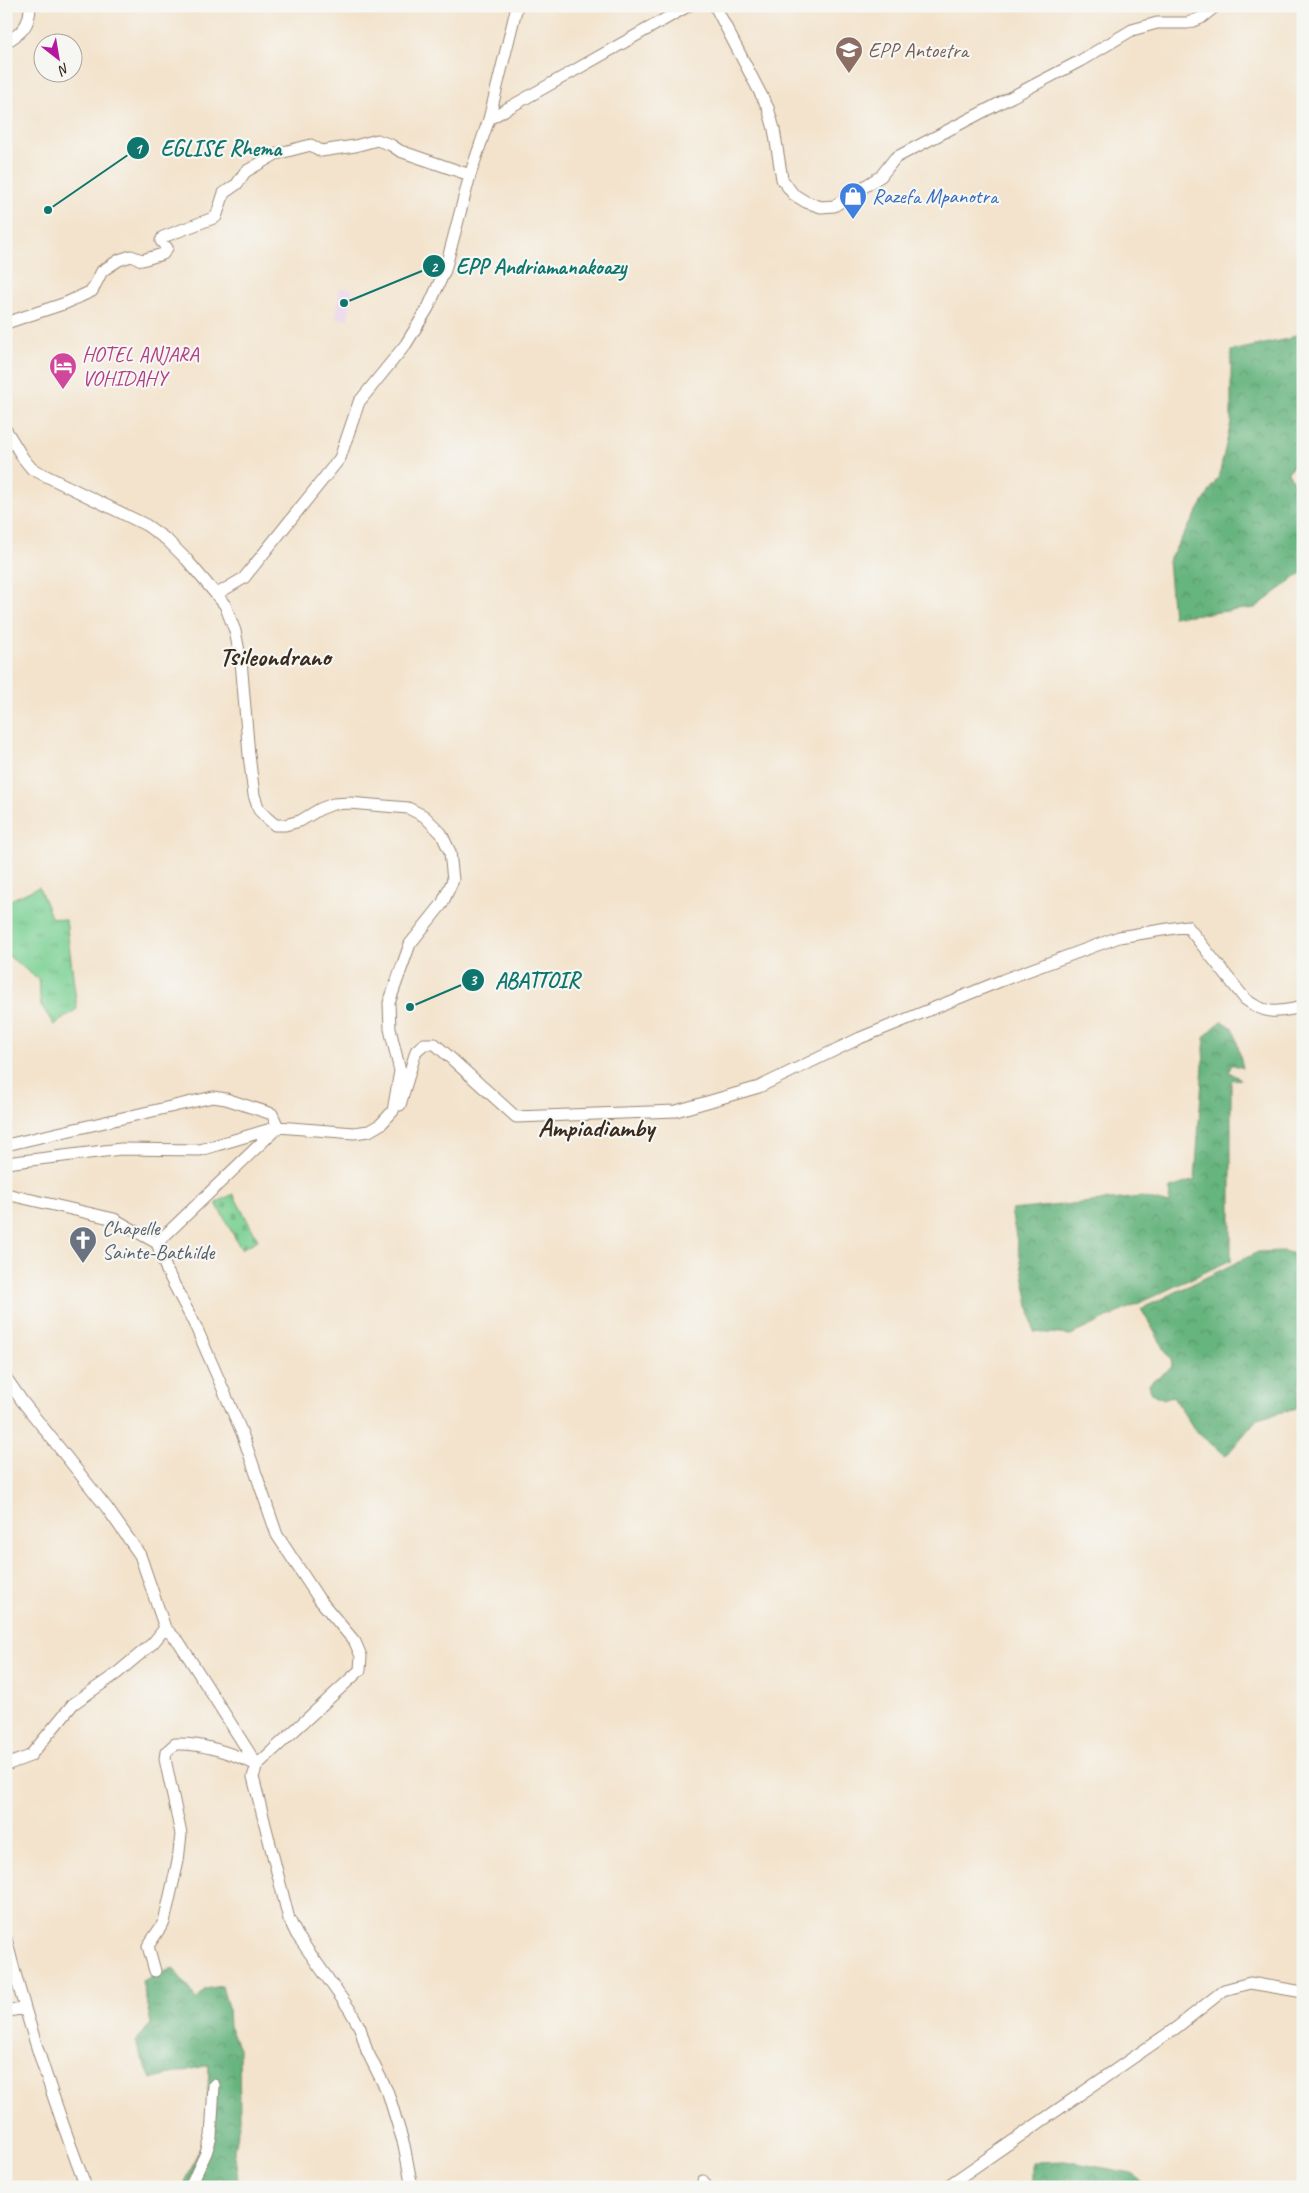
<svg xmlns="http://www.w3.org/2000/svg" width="1309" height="2193" viewBox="0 0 1309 2193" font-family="Caveat,sans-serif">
  <defs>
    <pattern id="grass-tufts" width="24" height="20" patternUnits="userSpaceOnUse" patternTransform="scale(1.25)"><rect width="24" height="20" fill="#7ed295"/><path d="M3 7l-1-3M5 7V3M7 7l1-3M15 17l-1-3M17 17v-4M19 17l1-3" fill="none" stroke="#6eb480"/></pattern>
    <pattern id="forest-crowns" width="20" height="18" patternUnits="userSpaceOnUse" patternTransform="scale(1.25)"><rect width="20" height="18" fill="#66b47e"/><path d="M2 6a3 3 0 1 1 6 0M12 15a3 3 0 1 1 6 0" fill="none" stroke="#559367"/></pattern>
    <pattern id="cemetery-stones" width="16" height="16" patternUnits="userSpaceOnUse" patternTransform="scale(1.25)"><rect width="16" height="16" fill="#7ed295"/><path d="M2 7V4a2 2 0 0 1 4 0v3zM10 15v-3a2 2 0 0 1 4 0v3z" fill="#6eb480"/></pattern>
  </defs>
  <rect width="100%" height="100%" fill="#f6f6f2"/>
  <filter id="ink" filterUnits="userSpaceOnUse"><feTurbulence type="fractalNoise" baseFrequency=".02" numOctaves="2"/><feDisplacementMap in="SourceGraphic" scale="10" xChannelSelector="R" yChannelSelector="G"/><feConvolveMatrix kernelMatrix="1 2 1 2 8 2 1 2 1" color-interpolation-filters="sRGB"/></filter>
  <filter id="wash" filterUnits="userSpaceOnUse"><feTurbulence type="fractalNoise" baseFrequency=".0096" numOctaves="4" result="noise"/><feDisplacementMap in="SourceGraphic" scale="20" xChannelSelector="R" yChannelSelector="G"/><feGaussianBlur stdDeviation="1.12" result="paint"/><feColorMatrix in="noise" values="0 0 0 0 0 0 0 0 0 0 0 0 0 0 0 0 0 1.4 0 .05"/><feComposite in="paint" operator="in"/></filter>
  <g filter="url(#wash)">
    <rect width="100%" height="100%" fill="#f3e3cc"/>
    <path fill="#ebd1eb" d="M340,288L352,289L348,319L336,318Z"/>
    <path fill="url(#grass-tufts)" stroke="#5c7e5a" d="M39,887L51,917L66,920L77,1009L54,1025L41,1005L38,979L6,954V902Z"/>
    <path fill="url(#forest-crowns)" stroke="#506f4e" d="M1303,331V455L1288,472L1303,501V572L1255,608L1173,617L1168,561L1219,476L1231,422V351L1288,339Z
      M1221,1021L1234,1029L1243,1068L1231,1064L1229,1072L1241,1079L1231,1080V1260L1071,1335L1034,1332L1011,1210L1141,1197L1169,1204L1170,1188L1195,1180L1205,1036Z
      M1283,1251L1303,1256V1359L1297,1408L1257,1419L1226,1456L1194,1430L1173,1396L1164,1399L1150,1392L1149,1384L1172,1367L1171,1360L1141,1309L1258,1252Z
      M173,1968L197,2000L205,1989L222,1986L228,2008L229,2026L239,2048L240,2120L234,2149L238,2179L234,2187H183L206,2134L209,2065L151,2079L135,2042L151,2024L142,1981Z
      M1065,2161L1132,2173L1147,2187H1032V2162Z"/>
    <path fill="url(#cemetery-stones)" stroke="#5c7e5a" d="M233,1194L258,1240L241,1249L216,1203Z"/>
  </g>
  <g filter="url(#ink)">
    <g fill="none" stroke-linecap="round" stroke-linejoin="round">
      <g stroke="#978675" stroke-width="13">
        <path id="minor" d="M715,6L768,108L774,129L782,179L793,194L806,202L821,207L834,206L881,176L895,158L1080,61L1132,30L1157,23H1188L1201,18L1216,6
          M6,42C22,33 30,25 30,6
          M489,119L688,6
          M6,323L66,303L92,291L102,271L119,260L131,256L142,260L163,254L167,248L161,241L163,237L216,217L224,193L237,184L245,172L276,154L311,145L321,151L355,146L377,140L391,145L400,151L470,175
          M6,430L23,458L32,469L146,525L167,540L187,560L225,605L235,631L241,661L249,755L254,795L259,810L267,818L275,825H285L300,821L320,809L333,804L349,803L408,808L424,816L441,833L450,852L453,880L442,904L410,944L389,1003L390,1029L400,1071L393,1111L381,1124L369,1131L354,1133L278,1127L200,1150L121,1149L6,1163
          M217,594L244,578L340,458L359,402L406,344L428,308L445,270L470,175L489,119L517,6
          M400,1105L416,1051L424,1044H435L516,1117L676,1111L759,1087L860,1038L1003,980L1119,937L1187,926L1245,999C1268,1016 1277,1012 1303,1007
          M6,1145L213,1097L226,1099L272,1114L278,1127L157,1243
          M6,1194L114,1219L157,1243L167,1271L196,1327L242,1433L277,1535L319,1599L355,1642L361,1656L360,1670L257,1765L253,1777L289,1919L297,1935L350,2010L360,2028L367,2051L388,2093L404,2145L412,2187
          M6,1378L22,1401L107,1508L140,1555L165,1628L153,1643L116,1674L73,1704L30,1756L6,1765
          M165,1628L179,1642L257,1765
          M6,1939C27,2023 55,2105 86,2187
          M155,1971L148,1946L164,1922L178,1861L181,1834L165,1759L166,1752L175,1744C203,1743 232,1753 257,1765
          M6,2012L24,2008
          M703,2181L707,2187
          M190,2187L206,2153L211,2137L214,2085
          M946,2187L1176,2028L1224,1990L1250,1983L1303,1992"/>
      </g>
      <use href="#minor" stroke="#fff" stroke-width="11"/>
    </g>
  </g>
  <defs>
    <g id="school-pin" transform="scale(1.4375)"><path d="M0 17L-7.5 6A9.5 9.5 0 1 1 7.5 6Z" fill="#8d6e63" stroke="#f6f6f2"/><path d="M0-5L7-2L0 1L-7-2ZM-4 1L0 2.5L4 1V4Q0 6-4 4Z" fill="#fff"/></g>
    <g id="shop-pin" transform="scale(1.4375)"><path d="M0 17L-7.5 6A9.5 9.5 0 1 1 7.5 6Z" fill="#3f7fe0" stroke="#f6f6f2"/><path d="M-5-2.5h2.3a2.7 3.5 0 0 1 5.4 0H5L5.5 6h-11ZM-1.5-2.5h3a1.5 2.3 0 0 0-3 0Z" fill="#fff"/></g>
    <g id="hotel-pin" transform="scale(1.4375)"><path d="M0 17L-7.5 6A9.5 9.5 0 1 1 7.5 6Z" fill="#d1479c" stroke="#f6f6f2"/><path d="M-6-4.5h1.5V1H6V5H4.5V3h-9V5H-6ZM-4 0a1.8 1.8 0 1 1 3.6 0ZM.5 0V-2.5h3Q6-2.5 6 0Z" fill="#fff"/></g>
    <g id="church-pin" transform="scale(1.4375)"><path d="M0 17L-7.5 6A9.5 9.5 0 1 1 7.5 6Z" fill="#6b7280" stroke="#f6f6f2"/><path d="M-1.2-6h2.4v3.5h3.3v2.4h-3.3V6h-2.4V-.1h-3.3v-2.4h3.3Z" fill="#fff"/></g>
  </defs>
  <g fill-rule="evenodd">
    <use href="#school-pin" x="849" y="50"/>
    <use href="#shop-pin" x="853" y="196"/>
    <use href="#hotel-pin" x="63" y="366"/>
    <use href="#church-pin" x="83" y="1240"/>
  </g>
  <g text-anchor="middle" stroke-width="4.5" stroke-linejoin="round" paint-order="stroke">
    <g font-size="21" fill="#785e54" stroke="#f6f6f2" text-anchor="start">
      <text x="868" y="57">EPP Antoetra</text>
    </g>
    <g font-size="21" fill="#366cbe" stroke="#f6f6f2" text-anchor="start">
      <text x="872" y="203">Razefa Mpanotra</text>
    </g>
    <g font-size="21" fill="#b23c85" stroke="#f6f6f2" text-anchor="start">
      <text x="82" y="361">HOTEL ANJARA<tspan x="82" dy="24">VOHIDAHY</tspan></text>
    </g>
    <g font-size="21" fill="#5b616d" stroke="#f6f6f2" text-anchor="start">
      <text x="102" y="1235">Chapelle<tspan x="102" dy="24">Sainte-Bathilde</tspan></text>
    </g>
    <g font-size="26" font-weight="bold" fill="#3b2a1e" stroke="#f6f6f2">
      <text x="275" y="665">Tsileondrano</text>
      <text x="596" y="1136">Ampiadiamby</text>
    </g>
  </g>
  <path fill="none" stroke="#0f766e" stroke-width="2" d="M48 210L138 148M344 303L434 266M410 1007L473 980"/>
  <g fill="#0f766e" stroke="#f6f6f2" stroke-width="2">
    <circle cx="48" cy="210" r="5"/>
    <circle cx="344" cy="303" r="5"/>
    <circle cx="410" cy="1007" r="5"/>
    <circle cx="138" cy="148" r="12"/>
    <circle cx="434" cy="266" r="12"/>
    <circle cx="473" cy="980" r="12"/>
  </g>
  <g font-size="15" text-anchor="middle" font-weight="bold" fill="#fff">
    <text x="138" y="154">1</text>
    <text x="434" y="272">2</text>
    <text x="473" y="985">3</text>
  </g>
  <g font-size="22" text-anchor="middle" font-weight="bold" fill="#0f766e" stroke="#f6f6f2" stroke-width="4.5" stroke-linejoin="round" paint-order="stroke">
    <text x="221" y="156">EGLISE Rhema</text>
    <text x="541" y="274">EPP Andriamanakoazy</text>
    <text x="537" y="988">ABATTOIR</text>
  </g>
  <rect width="1309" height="2193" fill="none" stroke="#f6f6f2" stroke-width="25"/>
  <g transform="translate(58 58) rotate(149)"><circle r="24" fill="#f6f6f2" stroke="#aba49d"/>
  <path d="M0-4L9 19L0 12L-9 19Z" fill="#b5179e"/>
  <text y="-8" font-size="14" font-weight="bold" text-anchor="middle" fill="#3b2a1e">N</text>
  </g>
</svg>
